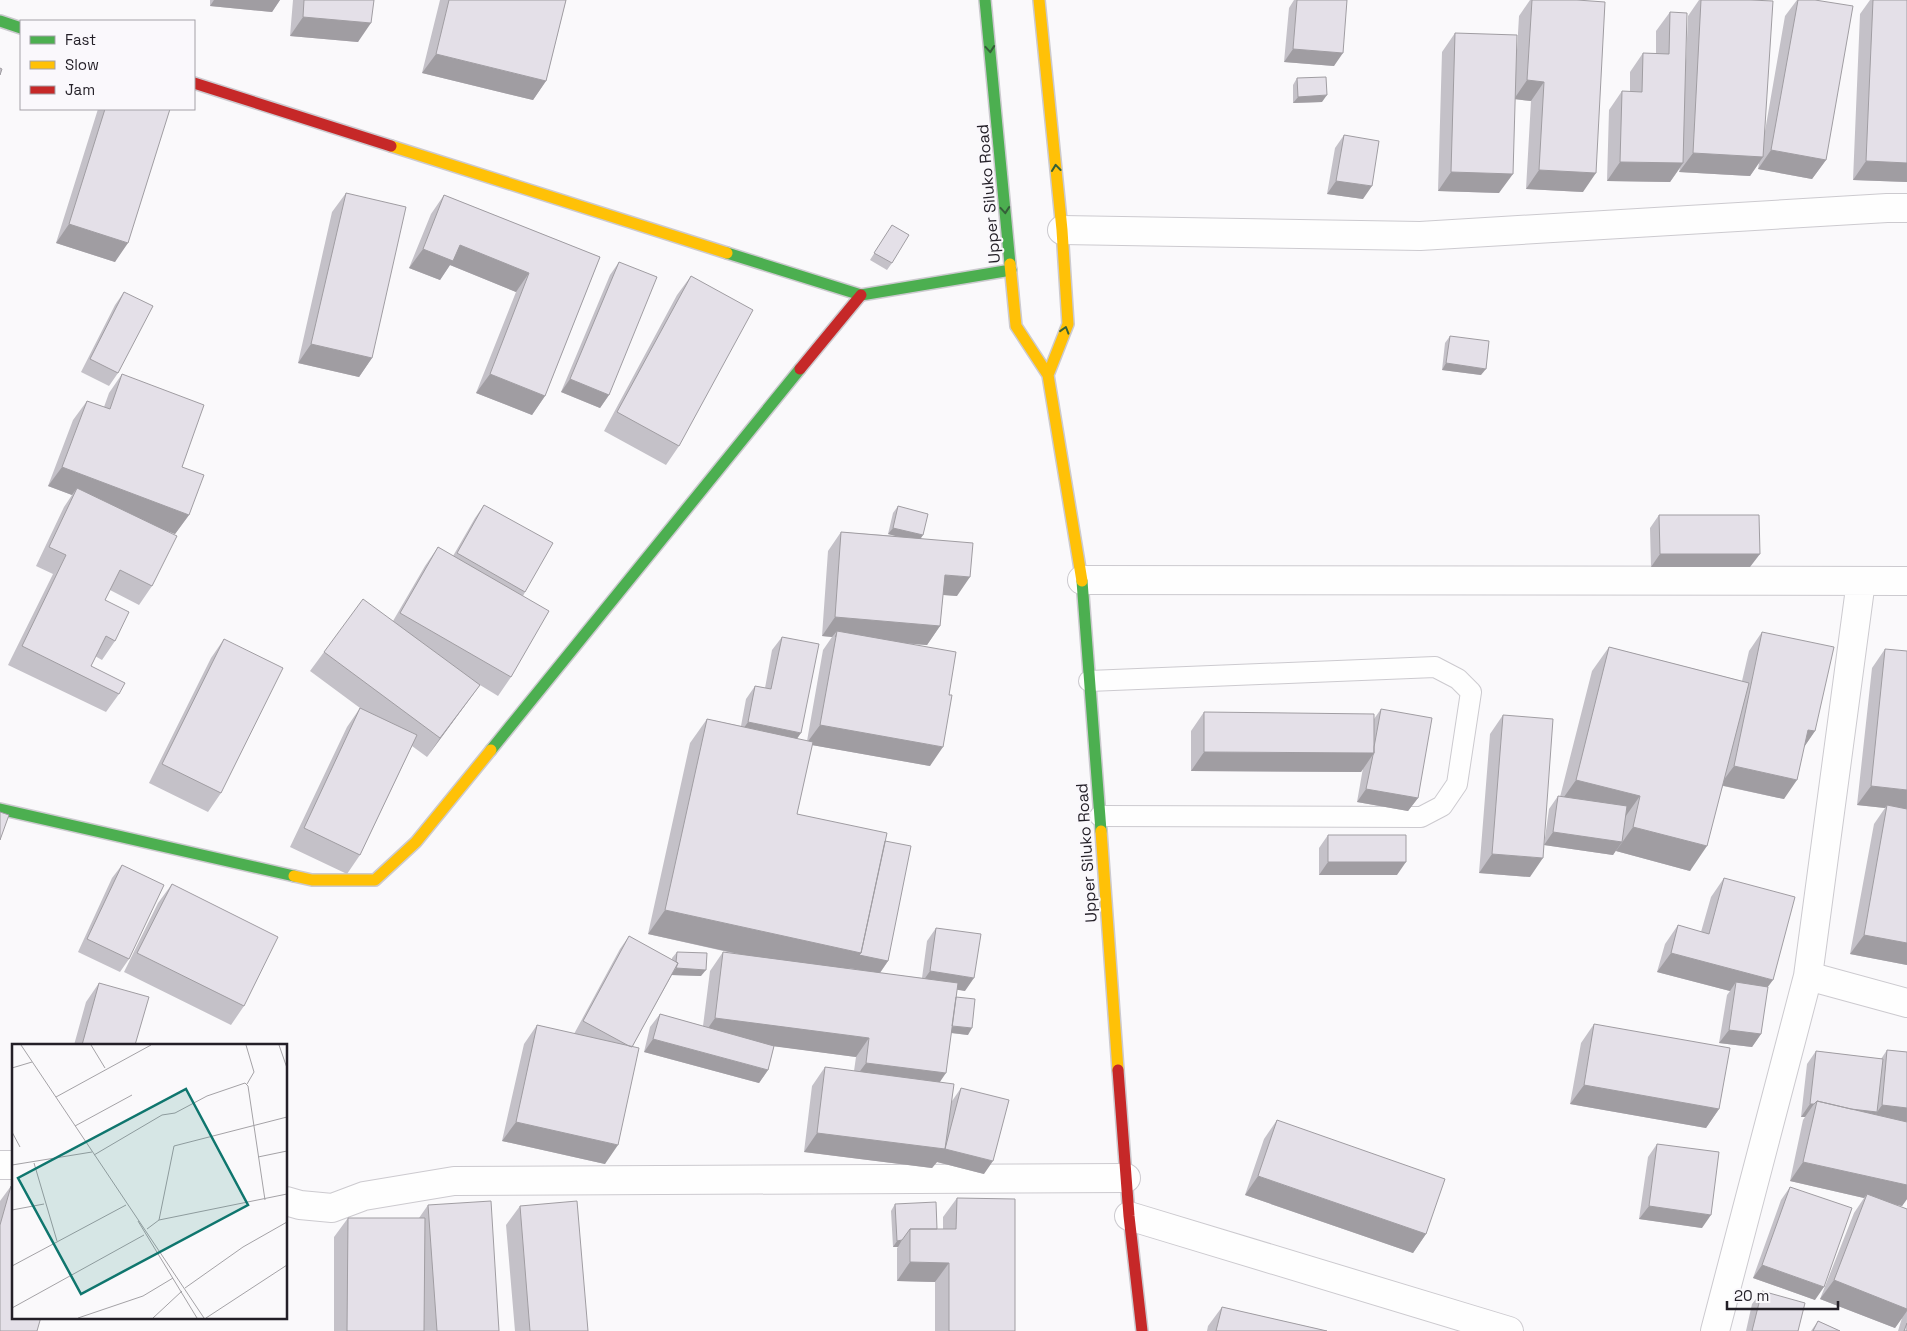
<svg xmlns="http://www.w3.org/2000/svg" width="1907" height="1331" viewBox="0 0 1907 1331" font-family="'Space Grotesk',sans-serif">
  <rect width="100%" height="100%" fill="#faf9fb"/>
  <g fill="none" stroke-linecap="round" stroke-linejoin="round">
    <g stroke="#cccacf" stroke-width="22">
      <path id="lane" d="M1089,681L1435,667L1458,679L1471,692L1457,784L1442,806L1421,817L1100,816"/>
    </g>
    <g stroke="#cccacf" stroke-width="30">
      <path id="street" d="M1062,230L1420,236L1887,208H1907
        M1082,580L1907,581
        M1808,976L1907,1003
        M0,1165H14
        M286,1201L300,1205L332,1208L364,1196L454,1181L1126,1178
        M1129,1216L1509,1331
        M1715,1331L1808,976L1861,581"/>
    </g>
    <g stroke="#cccacf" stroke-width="14">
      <path id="fast" d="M985,0L1010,264
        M0,21L21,28
        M727,253L861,295L1011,270
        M1082,581L1101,831
        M491,750L800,369
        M0,809L294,876"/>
    </g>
    <g stroke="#cccacf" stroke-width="14">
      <path id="slow" d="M1039,0L1062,230L1068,324L1048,375
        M391,146L727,253
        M1010,264L1016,326L1048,375L1082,581
        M1101,831L1118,1070
        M294,876L312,880H375L416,842L491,750"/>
    </g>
    <g stroke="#cccacf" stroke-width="14">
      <path id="jam" d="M194,83L391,146
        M800,369L861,295
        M1118,1070L1129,1216L1142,1331"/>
    </g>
    <use href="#lane" stroke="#fefefe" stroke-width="20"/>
    <use href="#street" stroke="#fefefe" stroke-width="28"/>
    <use href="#fast" stroke="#4caf50" stroke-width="11"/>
    <use href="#slow" stroke="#ffc107" stroke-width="11"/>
    <use href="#jam" stroke="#c62828" stroke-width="11"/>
  </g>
  <path fill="#c4c1c8" d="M210,0H280L272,12L210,6Z
    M293,0H374L358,42L290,36Z
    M440,0H566L546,81L533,100L422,73Z
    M1294,0H1347L1334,66L1284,62L1289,8Z
    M1530,0H1577L1583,192L1526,189L1531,101L1515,99L1499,193L1438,191L1442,52L1455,33L1517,50L1519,16Z
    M1699,0H1751L1765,131L1785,16L1797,0H1815L1826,160L1812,179L1758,169L1759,163L1750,176L1679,172L1680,168L1670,182L1607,181L1609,110L1622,91L1630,92V72L1643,53H1656V31L1670,12L1686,61L1688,16Z
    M1870,0H1907V182L1853,180L1860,14Z
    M1297,78L1322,102L1293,103V85Z
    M98,109H170L115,262L56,243Z
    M1344,135L1363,199L1327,194L1335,148Z
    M346,193L372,358L359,377L298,363L332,212Z
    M444,195L600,257L545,396L532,415L476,393L516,292L450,265L440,280L409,268L431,214Z
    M892,225V263L887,270L870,260Z
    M619,262L609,395L600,408L561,392L610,275Z
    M691,276L679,446L666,465L604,431L677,295Z
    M124,292L118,373L109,386L81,372L115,305Z
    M1450,336L1481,375L1442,370L1445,343Z
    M122,374L182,467L189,515L175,534L160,528L152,586L139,605L110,590L105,600L115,641L102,660L95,656L91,666L119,694L106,712L8,665L53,574L36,566L64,507L72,495L48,486L73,420L87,401L104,407L109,393Z
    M484,505L525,592L523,596L511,677L498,696L480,685L427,757L412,746L360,855L347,874L290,847L347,727L360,708L310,671L324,652L393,621L425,566L438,547L453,556L475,518Z
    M898,506L923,535L921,538L957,596L943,595L940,626L927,645L909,644L930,766L812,745L797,814L885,841L888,961L880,973L922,978L927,941L936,928L965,991L957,989L956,997L968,1035L951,1033L940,1082L951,1104L952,1101L961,1088L984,1174L937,1162L932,1168L804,1152L812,1086L825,1067L854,1071L856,1057L774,1046L768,1070L759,1083L644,1052L650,1027L660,1014L703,1026L710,971L723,952L741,955L648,934L690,743L707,719L741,726L746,699L755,686L765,688L772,650L782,637L797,739L807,741L823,650L832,637L822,636L828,551L841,532L897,536L888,534L893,513Z
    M1659,515L1750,567H1651L1650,528Z
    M1762,632L1815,731L1804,747L1784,799L1723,786L1690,871L1616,851V849L1613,855L1544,845L1549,809L1558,796L1560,797L1592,671L1609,647L1742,681L1749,651Z
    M224,639L221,793L208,812L149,783L211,658Z
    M1885,649L1907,965L1850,954L1874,824L1885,808L1857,805L1872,668Z
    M1381,709L1418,798L1408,811L1357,802L1363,768L1361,772L1191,771V731L1204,712L1374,719Z
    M1503,715L1530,877L1479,873L1490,734Z
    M1328,835L1397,875H1319V848Z
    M122,865L129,959L120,972L78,952L112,878Z
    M1724,878L1767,987L1761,1034L1752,1047L1719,1043L1727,995L1730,991L1657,972L1665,944L1678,925L1701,932L1711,897Z
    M172,884L244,1006L231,1025L124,972L158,903Z
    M629,936L672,960V958L677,952L701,976L672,975L632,1047L605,1164L502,1141L524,1044L537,1025L574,1034L620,949Z
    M99,983L135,1045H74L86,1002Z
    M1594,1024L1719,1109L1706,1128L1570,1104L1581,1043Z
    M1887,1050L1907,1052V1199L1902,1206L1895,1205L1907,1209V1331H1898L1902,1318L1895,1328L1820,1299L1854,1213L1864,1198L1790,1181L1803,1120L1805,1117H1801L1807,1064L1816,1051L1881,1059Z
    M1277,1120L1426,1234L1413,1253L1245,1195L1264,1139Z
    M1657,1144L1702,1228L1639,1219L1648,1157Z
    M11,1186L0,1331V1201Z
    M1790,1187L1815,1300L1753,1278L1781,1200Z
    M957,1198L1015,1331H935V1282L897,1281V1248L898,1247H893L891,1211L895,1204L937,1229H943V1217Z
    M428,1205L499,1331H334V1237L348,1218H419Z
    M520,1206L588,1331H515L506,1225Z
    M1762,1291L1798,1331H1746L1752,1304Z
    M1222,1307L1327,1331H1207L1208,1326Z
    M1818,1321L1840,1331H1811Z"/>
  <path fill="#a09da2" d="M214,0H280L272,12L210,6Z
    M303,17L371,23L358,42L290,36Z
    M1293,49L1343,53L1334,66L1284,62Z
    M436,54L546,81L533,100L422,73Z
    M1527,80L1544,82L1531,101L1514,99Z
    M1327,95L1322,102L1293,103L1298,97Z
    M1771,150L1826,160L1812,179L1758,169Z
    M1693,153L1763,157L1750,176L1679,172Z
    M1866,161L1907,163V182L1853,180Z
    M1620,162L1683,163L1670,182L1607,181Z
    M1539,170L1596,173L1583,192L1526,189Z
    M1451,172L1513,174L1499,193L1438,191Z
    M1336,181L1372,186L1363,199L1327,194Z
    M69,224L128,243L115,262L56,243Z
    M460,245L529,273L516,292L450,265L440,280L409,268L423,249Z
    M311,344L372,358L359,377L298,363Z
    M1446,363L1486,369L1481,375L1442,370Z
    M490,374L545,396L532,415L476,393Z
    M570,379L609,395L600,408L561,392Z
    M62,467L189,515L175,534L73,496L77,488L72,495L48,486Z
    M893,528L923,535L918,542L888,534Z
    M1660,554H1760L1750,567H1651Z
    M945,575L970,577L957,596L931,594Z
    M835,617L940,626L927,645L835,637L837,631L832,637L822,636Z
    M480,685L466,704L427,757L440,738Z
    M748,722L801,733L792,746L739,735Z
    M820,725L943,747L930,766L806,744Z
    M1808,730L1815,731L1802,750Z
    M1204,752L1374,753L1361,772L1191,771Z
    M1734,766L1797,780L1784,799L1720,785Z
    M1576,780L1640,796L1623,820L1559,804Z
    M1871,786L1907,790V810L1887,805L1885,808L1857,805Z
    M1366,789L1418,798L1408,811L1357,802Z
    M1633,827L1707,846L1690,871L1616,851Z
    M1553,832L1622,842L1613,855L1544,845Z
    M1492,854L1543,858L1530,877L1479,873Z
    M1328,862H1406L1397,875H1319Z
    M665,910L861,953L888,961L879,974L850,968L843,977L648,934Z
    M1864,935L1907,943V965L1850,954Z
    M1671,953L1773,980L1759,999L1736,982L1730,991L1657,972Z
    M676,968L706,970L701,976L671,975Z
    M930,971L974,978L965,991L921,984Z
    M715,1018L869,1038L856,1057L702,1037Z
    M948,1026L972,1028L968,1035L944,1032Z
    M1729,1030L1761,1034L1752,1047L1719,1043Z
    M653,1039L768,1070L759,1083L644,1052Z
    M866,1063L946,1073L933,1092L852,1082Z
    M1584,1085L1719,1109L1706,1128L1570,1104Z
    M1810,1104H1814L1805,1117H1801Z
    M1816,1104L1877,1112L1868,1125Z
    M1882,1105L1907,1108V1122L1873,1118Z
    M516,1122L618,1145L605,1164L502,1141Z
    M817,1133L945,1149L993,1161L984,1174L937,1162L932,1168L804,1152Z
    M1803,1162L1907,1185V1199L1902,1206L1866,1198L1867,1194L1864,1198L1790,1181Z
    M1258,1176L1426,1234L1413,1253L1245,1195Z
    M1649,1206L1711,1215L1702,1228L1639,1219Z
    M902,1240L898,1247H893L897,1241Z
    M910,1262L949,1263L935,1282L897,1281Z
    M1762,1265L1824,1287L1815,1300L1753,1278Z
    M1834,1280L1907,1309V1311L1895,1328L1820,1299Z"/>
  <path fill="#e4e0e8" stroke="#a09da2" d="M304,0H374L371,23L303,17Z
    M449,0H566L546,81L436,54Z
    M1297,0H1347L1343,53L1293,49Z
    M1532,0H1577L1605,2L1596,173L1539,170L1544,82L1527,80Z
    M1701,0H1751L1773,1L1763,157L1693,153Z
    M1798,0H1815L1853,6L1826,160L1771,150Z
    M1873,0H1907V163L1866,161Z
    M1670,12L1687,13L1683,163L1620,162L1622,91L1642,92L1643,53L1669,54Z
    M1455,33L1517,35L1513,174L1451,172Z
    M0,68L2,69L0,75Z
    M1326,77L1327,95L1298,97L1297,78Z
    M105,109H170L128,243L69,224Z
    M1344,135L1379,141L1372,186L1336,181Z
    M346,193L406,207L372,358L311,344Z
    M444,195L600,257L545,396L490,374L529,273L460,245L453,261L423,249Z
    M892,225L909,235L892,263L874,253Z
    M619,262L657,277L609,395L570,379Z
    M691,276L753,310L679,446L617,412Z
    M124,292L153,306L118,373L90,359Z
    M1450,336L1489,341L1486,369L1446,363Z
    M122,374L204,405L182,467L204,475L189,515L62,467L87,401L110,409Z
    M77,488L177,536L152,586L120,570L105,600L129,612L115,641L106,636L91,666L125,683L119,694L22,646L66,555L49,547Z
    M484,505L553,543L525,592L457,553Z
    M898,506L928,514L923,535L893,528Z
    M1659,515H1759L1760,554H1660Z
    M841,532L973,543L970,577L945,575L940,626L835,617Z
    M438,547L549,611L511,677L400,613Z
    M363,599L480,685L440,738L324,652Z
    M837,631L956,652L949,695H952L943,747L820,725Z
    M1762,632L1834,647L1815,731L1808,730L1797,780L1734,766Z
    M782,637L819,644L801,733L748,722L755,686L771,689Z
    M224,639L283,668L221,793L162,764Z
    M1609,647L1749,683L1707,846L1633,827L1640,796L1576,780Z
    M1885,649L1907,651V790L1871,786Z
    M360,708L417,735L360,855L304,828Z
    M1381,709L1432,718L1418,798L1366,789L1373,755L1374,753V747Z
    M1204,712L1374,714V753L1204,752Z
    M1503,715L1553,719L1543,858L1492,854Z
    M707,719L813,742L797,814L887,833L861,953L665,910Z
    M1558,796L1627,806L1622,842L1553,832Z
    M1887,805L1907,809V943L1864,935Z
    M0,812L9,815L0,840Z
    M1328,835H1406V862H1328Z
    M885,841L911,846L888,961L859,955L861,953Z
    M122,865L164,885L129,959L87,939Z
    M1724,878L1795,897L1773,980L1671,953L1678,925L1709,934Z
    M172,884L278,937L244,1006L137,953Z
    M936,928L981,934L974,978L930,971Z
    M629,936L678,963L632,1047L629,1046L583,1021Z
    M677,952L707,953L706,970L676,968L678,963L676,962Z
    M723,952L958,983L946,1073L866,1063L869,1038L715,1018Z
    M1736,982L1768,987L1761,1034L1729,1030Z
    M99,983L149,997L135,1045H82Z
    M956,997L975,999L972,1028L952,1026Z
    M660,1014L774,1046L768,1070L653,1039Z
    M1594,1024L1730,1048L1719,1109L1584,1085Z
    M537,1025L639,1048L618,1145L516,1122Z
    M1887,1050L1907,1052V1108L1882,1105Z
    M1816,1051L1883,1059L1877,1112L1851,1109L1817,1101L1814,1104H1810Z
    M825,1067L954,1084L945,1149L817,1133Z
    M961,1088L1009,1100L993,1161L945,1149Z
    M1817,1101L1907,1122V1185L1803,1162Z
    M1277,1120L1445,1179L1426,1234L1258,1176Z
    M1657,1144L1719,1152L1711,1215L1649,1206Z
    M11,1186L14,1187V1317H41L37,1331H0V1225Z
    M1790,1187L1852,1208L1824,1287L1762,1265Z
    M1867,1194L1907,1209V1309L1834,1280Z
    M957,1198L1015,1199V1331H949V1263L910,1262V1229H956Z
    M491,1201L499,1331H437L428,1205Z
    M577,1201L588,1331H530L520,1206Z
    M936,1202L937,1229H910L902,1240L897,1241L895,1204Z
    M348,1218H425L424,1331H347Z
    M1762,1291L1805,1303L1798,1331H1752Z
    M1222,1307L1327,1331H1216Z
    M1818,1321L1840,1331H1813Z
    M1907,1323V1331H1904Z"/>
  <defs><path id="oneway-chevron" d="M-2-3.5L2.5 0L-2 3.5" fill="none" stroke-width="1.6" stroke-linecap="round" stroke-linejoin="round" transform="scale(1.25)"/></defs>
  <g stroke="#356039">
    <use href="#oneway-chevron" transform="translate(990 49) rotate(85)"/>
    <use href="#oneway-chevron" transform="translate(1056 168) rotate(-96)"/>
    <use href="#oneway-chevron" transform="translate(1005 210) rotate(85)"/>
    <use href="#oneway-chevron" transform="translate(1065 330) rotate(-73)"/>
  </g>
  <g text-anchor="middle" stroke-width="4" stroke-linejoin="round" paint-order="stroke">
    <g font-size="16" fill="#231f27" stroke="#faf8fc">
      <text transform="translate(988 194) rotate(-95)" y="6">Upper Siluko Road</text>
      <text transform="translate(1086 853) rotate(-94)" y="6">Upper Siluko Road</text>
    </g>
  </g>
  <g transform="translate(12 1044)">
    <rect width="275" height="275" fill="#faf9fb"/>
    <path fill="none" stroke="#a4a2a6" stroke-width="1" d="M9,1L192,274M79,1L93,24M234,1L242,28L235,40M267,1L275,24M0,24L20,18M44,53L139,1M63,82L120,51M0,88L8,103M82,111L150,71L163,69L195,52L233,39L236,42L253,156M246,113L275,107M22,119L45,197M0,121L80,108M0,166L32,160M147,176L162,102L275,73M126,177L185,274M135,185L147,176L275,150M0,222L114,161M173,244L231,203L275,178M0,264L132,191M66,274L131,252L161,234M141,274L170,247M194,274L275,221"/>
    <path fill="#0f766e" fill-opacity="0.15" stroke="#0f766e" stroke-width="2.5" d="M174,45L236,161L69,250L6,134Z"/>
    <rect width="275" height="275" fill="none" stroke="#231f27" stroke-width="2.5"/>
  </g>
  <rect x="20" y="20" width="175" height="90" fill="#faf8fc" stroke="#a4a1a7"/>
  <rect x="30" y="36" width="25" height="8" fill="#4caf50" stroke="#a4a1a7"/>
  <text x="65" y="45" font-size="15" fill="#231f27">Fast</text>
  <rect x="30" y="61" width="25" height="8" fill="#ffc107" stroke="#a4a1a7"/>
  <text x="65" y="70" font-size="15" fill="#231f27">Slow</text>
  <rect x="30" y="86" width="25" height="8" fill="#c62828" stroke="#a4a1a7"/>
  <text x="65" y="95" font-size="15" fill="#231f27">Jam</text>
  <path d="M1727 1301v8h111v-8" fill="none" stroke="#231f27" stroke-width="2.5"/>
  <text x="1734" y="1301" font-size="15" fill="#231f27" stroke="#faf8fc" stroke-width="4" paint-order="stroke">20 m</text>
</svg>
